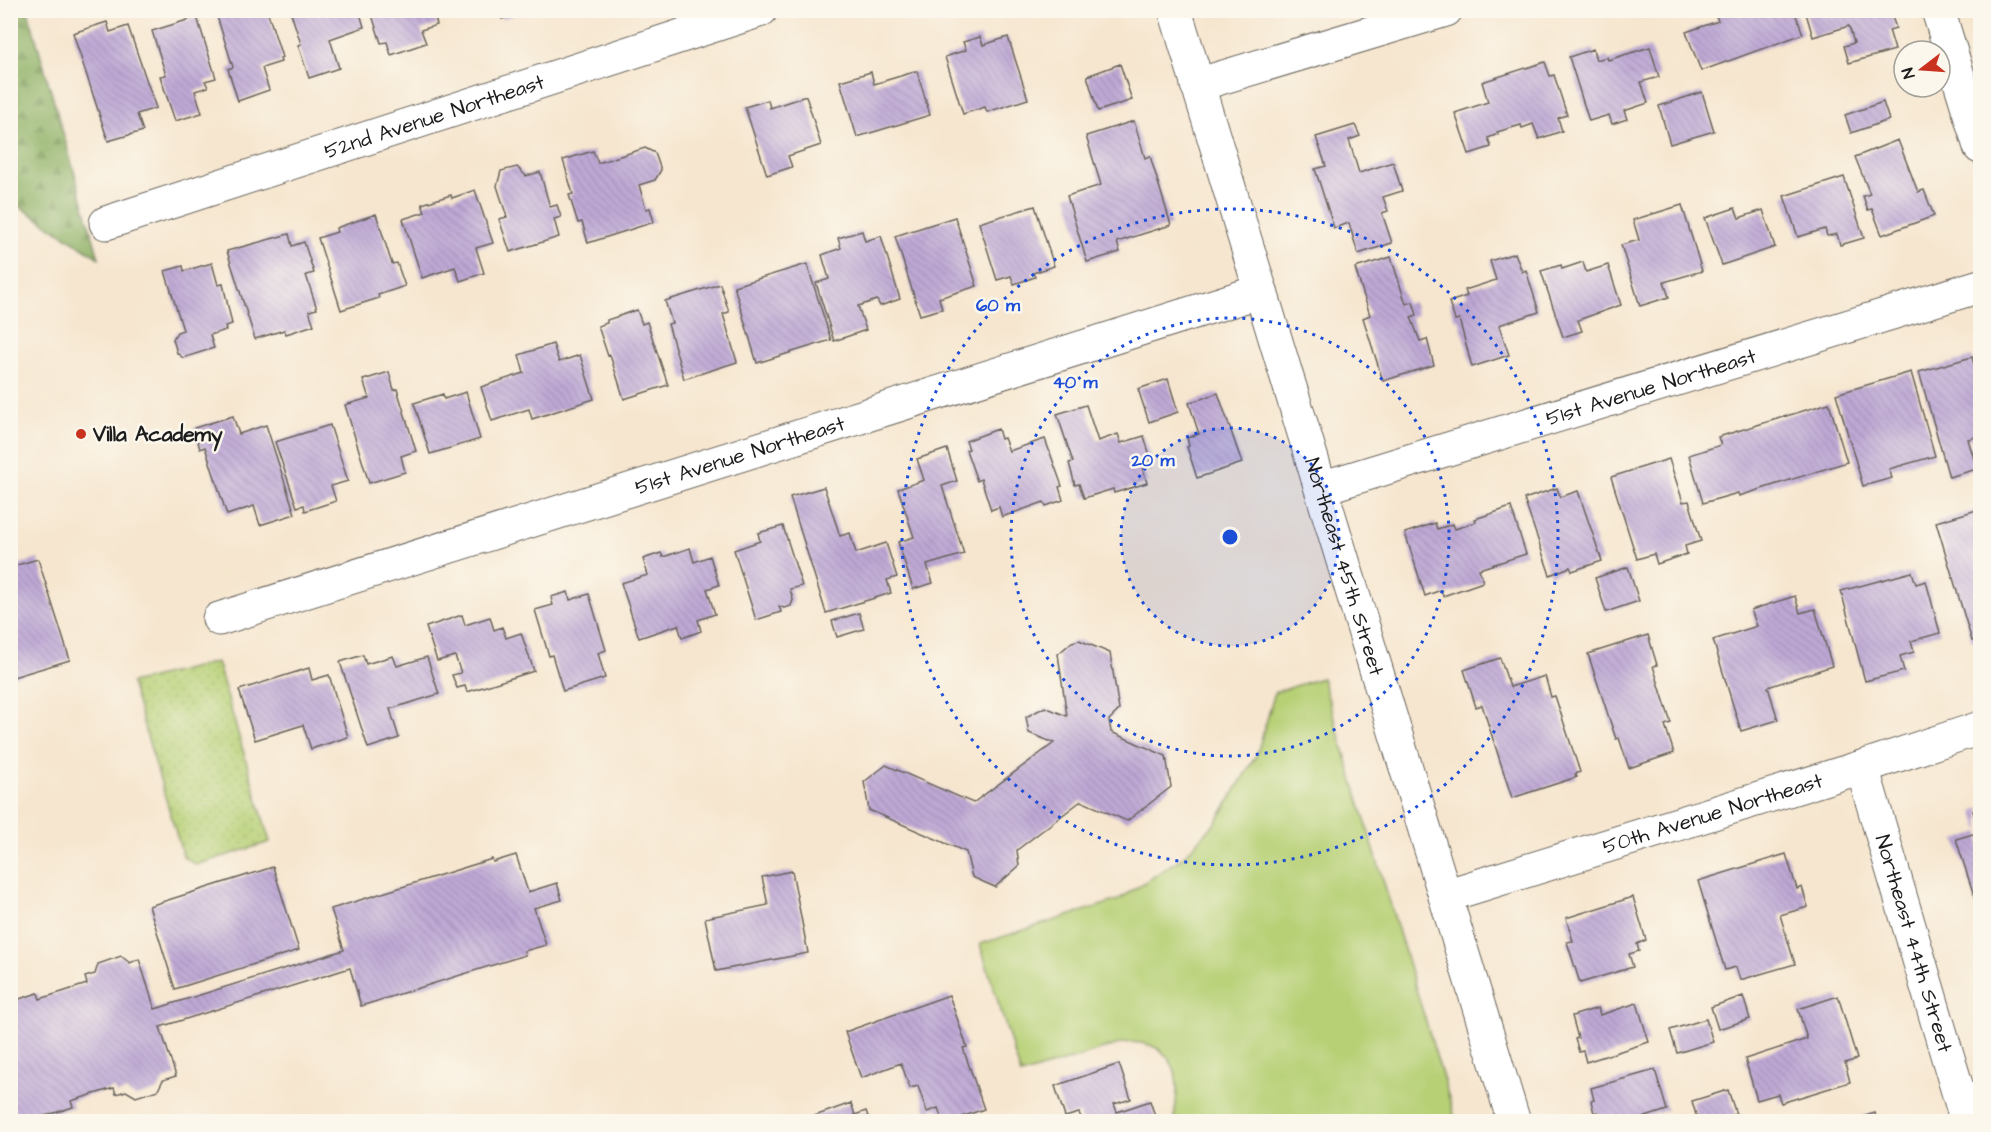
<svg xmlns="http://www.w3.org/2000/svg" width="1991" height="1132" viewBox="0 0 1991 1132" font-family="'Architects Daughter',sans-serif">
  <defs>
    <pattern id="forest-firs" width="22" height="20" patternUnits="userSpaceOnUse" patternTransform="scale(1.5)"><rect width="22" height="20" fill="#91b267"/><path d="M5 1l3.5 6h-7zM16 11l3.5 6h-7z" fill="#7c9859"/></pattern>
    <pattern id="park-dots" width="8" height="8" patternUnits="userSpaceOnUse" patternTransform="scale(1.5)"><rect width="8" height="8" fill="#b7d076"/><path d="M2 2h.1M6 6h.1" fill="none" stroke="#9db266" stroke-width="1.8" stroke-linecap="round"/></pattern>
    <pattern id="building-back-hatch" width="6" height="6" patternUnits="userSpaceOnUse" patternTransform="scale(1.5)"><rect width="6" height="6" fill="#bea8d5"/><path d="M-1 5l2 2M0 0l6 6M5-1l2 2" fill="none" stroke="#a390b6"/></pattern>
  </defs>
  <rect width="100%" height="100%" fill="#fbf7ec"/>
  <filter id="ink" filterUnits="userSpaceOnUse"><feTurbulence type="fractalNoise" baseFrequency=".0167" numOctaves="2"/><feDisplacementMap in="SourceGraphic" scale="12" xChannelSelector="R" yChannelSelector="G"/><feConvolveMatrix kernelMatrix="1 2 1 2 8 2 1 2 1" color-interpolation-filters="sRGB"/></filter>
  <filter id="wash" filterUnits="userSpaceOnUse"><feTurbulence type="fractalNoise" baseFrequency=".008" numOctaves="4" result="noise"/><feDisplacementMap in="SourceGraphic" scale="24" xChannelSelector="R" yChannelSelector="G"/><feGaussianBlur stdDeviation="1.35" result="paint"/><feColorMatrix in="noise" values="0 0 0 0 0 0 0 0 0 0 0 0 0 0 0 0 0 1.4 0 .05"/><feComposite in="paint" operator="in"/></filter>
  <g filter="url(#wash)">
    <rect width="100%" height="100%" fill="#f6e6cf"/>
    <path fill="#b7d076" stroke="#6a7649" stroke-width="1.5" d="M1322,678L1455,1118L1441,1122L1174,1121C1175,1108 1179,1091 1176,1078C1172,1050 1148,1039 1122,1043L1021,1075L980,944L1118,900L1183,857L1217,821L1257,754L1275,692Z"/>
    <path fill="url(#forest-firs)" stroke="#566742" stroke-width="1.5" d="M10,11H28L99,258L11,201Z"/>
    <path fill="url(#park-dots)" stroke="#6a7649" stroke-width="1.5" d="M217,662L270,842L196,865L183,856L131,683Z"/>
    <g id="blocks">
      <path fill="url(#building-back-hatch)" d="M215,10H267L282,57L280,58L281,62L262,68L269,90L238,101L228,69L233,67Z
        M290,10H359L364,27L330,39L339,68L309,78L298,45L301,44Z
        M375,10H433L437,25L421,30L426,43L391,55L387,42L381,43L371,12Z
        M499,10H524V11L502,19Z
        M1714,10H1794L1803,34L1701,71L1686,32L1718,21Z
        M1805,10H1875L1877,15L1890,11L1896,28L1889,30L1895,50L1849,63L1844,46L1854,43L1849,26L1813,37Z
        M197,17L216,78L205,81L208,87L195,91L202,113L175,121L160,76L166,75L152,31Z
        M107,22L110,32L128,26L156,108L137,114L143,131L108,141L73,33Z
        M980,37L983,45L1008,37L1028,99L987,112L985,107L963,114L945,57L966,50L963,42Z
        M1650,47L1659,77L1641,82L1648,103L1624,111L1627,119L1612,124L1609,115L1589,121L1569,57L1593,49L1596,60L1607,57L1608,60Z
        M1545,62L1550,76L1554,75L1567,115L1558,118L1562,131L1539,139L1533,124L1522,128L1521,125L1497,132L1498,134L1488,138L1491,147L1469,154L1455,113L1488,102L1482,82Z
        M1120,64L1132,100L1098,111L1087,76Z
        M917,71L930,115L857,137L840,81L871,72L874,84Z
        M1702,92L1714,131L1670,144L1659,106Z
        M806,96L821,145L788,156L792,167L767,175L745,107L768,100L770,108Z
        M1883,102L1889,120L1851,133L1845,115Z
        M1134,121L1145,158L1150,156L1171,225L1117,242L1120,252L1087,262L1067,196L1101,185L1086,136Z
        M1355,125L1360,136L1349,140L1359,173L1393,162L1402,191L1383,197L1388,211L1382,213L1392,243L1358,254L1349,223L1334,228L1315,169L1326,166L1316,137Z
        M1898,140L1918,192L1924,190L1934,216L1882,235L1872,209L1868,210L1863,196L1870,194L1855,157Z
        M645,148L655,153L661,170L655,180L639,185L646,209L650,208L654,222L588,243L582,222L578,223L569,195L573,194L563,160L593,151L598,163Z
        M517,167L526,176L540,172L550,207L557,205L561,217L554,219L559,237L510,252L499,219L507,217L497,186L501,171Z
        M1844,177L1864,238L1840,245L1837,234L1827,236L1825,229L1798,237L1784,196Z
        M475,190L493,243L476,248L484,273L460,281L455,267L422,278L403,219L425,212L422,204L451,195L452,198Z
        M1682,205L1702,271L1664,282L1669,297L1640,306L1621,245L1639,240L1633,220Z
        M1035,206L1054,266L1033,273L1035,277L1014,284L1011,276L997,280L979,223Z
        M1735,208L1739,218L1763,210L1775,247L1722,265L1705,218Z
        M376,214L392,264L397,263L405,286L378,295L379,298L341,310L318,238L337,232L336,228Z
        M955,217L977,286L939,298L942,309L920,315L895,236Z
        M862,231L865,241L881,236L900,299L880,306L877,300L858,306L866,330L834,341L816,283L829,279L822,255L841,248L838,238Z
        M289,234L292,246L304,242L314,273L306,275L317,309L309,311L314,325L286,334L284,330L255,339L227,251Z
        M1515,253L1522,272L1526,270L1539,312L1499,325L1509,355L1472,367L1459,319L1455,320L1449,302L1467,296L1465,290L1496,280L1490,261Z
        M1391,257L1406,304L1413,302L1417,315L1411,317L1420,341L1427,339L1434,365L1383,381L1363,318L1370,315L1355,268Z
        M1583,262L1586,272L1608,265L1621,305L1578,320L1582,331L1563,337L1541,271L1561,265L1562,269Z
        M212,263L218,285L223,284L232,324L225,326L226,330L210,335L214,348L183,358L177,353L173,339L177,332L183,330L165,271L183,266L184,271Z
        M807,264L831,340L757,363L734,286Z
        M720,284L729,312L723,314L737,362L684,379L668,324L672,323L665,301Z
        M637,310L642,324L647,322L668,385L624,399L610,355L608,356L598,326L607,323V320Z
        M553,344L559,362L580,355L594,399L532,419L529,409L492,421L481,387L524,373L519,355Z
        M1972,357L1980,387V436L1968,439L1977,469L1949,477L1919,372Z
        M389,372L394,390L397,389L416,451L401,456L405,472L369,483L345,405L369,398L363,380Z
        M1911,372L1935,456L1889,469L1892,478L1863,486L1836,394Z
        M1168,379L1178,412L1149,422L1138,389Z
        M466,392L480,439L430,454L414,403L443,394L444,399Z
        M1218,393L1242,463L1197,478L1187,447L1189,446L1187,438L1199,434L1189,403Z
        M1829,403L1847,462L1739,496L1738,493L1703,503L1689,455L1721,445L1718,437Z
        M1086,405L1098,441L1118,434L1121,443L1144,436L1153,466L1143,469L1147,483L1114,493L1113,489L1084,498L1079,484L1075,485L1069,463L1073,462L1057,414Z
        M233,416L239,434L266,425L295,514L260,525L254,506L227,515L205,447L200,449L194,428Z
        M330,425L348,481L331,486L336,501L305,511L304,505L297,507L275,442Z
        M998,429L1001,439L1004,438L1009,451L1045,439L1062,486L1059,487L1063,500L1046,506L1044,502L1002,517L999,507L991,510L981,479L977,481L966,450L969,449L966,441Z
        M947,449L957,481L942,486L964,554L927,565L933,583L913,589L898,542L914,537L898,489L924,480L917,459Z
        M1669,459L1683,502L1689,501L1701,541L1685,546L1687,554L1657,564L1654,554L1637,559L1611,477Z
        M824,487L840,536L850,533L856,553L886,543L897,577L887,580L891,593L826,613L790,497Z
        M1557,488L1560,497L1578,491L1602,561L1572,571L1570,567L1550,575L1524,499Z
        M1511,507L1526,554L1479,569L1483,582L1443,596L1441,590L1425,596L1405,533L1435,523L1437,529L1453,524L1455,529L1476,522L1475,519Z
        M1980,509V639L1972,641L1936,522Z
        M783,526L802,586L790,589L793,600L791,606L784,608L779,606L781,612L756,620L734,550L760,541L758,533Z
        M690,548L694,562L710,556L719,585L707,589L715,614L698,620L701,631L682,638L678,625L639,638L621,583L648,575L643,559L661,553L663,557Z
        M38,559L70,660L10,678V567Z
        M1628,567L1639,601L1606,612L1595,578Z
        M1912,572L1916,584L1926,581L1940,633L1911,641L1914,652L1900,656L1904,671L1865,681L1841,591Z
        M568,592L570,600L589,594L606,650L598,653L605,678L563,691L552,655L549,656L535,610L553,605L551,597Z
        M1795,596L1800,613L1815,609L1832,666L1768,687L1778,720L1741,731L1713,640L1757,626L1751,610Z
        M859,613L864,629L837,637L832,621Z
        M462,615L465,625L490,617L494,630L502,627L506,638L521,633L534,671L467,692L465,686L457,688L452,675L461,673L455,656L437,661L426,627Z
        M1648,635L1657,665L1653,666L1671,723L1665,725L1674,753L1629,768L1619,738L1616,739L1588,654Z
        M1079,640L1110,653L1119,710L1109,720L1111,732L1166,756L1171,787L1127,821L1081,801L1017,850L1019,866L995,887L972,877L966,852L869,810L864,782L886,765L973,803L1054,743L1029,733L1026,717L1045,707L1067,716L1058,654L1072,642Z
        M363,655L366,664L393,656L397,666L427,657L439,694L390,709L399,738L368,748L340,662Z
        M1500,658L1510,687L1545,676L1551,697L1555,696L1580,772L1575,774L1577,777L1512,798L1482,705L1476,707L1464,670Z
        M309,668L312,680L329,675L348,737L311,749L303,725L255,740L239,690Z
        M1980,808V832L1973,811Z
        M1980,832V901L1976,902L1956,839Z
        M1786,854L1797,889L1802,887L1808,907L1780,915L1795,964L1740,980L1736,967L1725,970L1698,881Z
        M516,855L528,892L557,883L562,900L534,908L546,945L524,951L525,955L361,1006L350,968L160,1027L176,1076L163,1080L158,1090L136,1097L126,1091L116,1094L114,1088L71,1101L73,1107L26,1122H10V1002L38,993L40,999L87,984L85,977L95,974L98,964L121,956L130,963L139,959L155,1009L344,950L331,909L492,859L493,862Z
        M273,867L299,950L175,989L149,906Z
        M792,871L808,953L716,971L705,918L768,905L762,877Z
        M1633,897L1646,940L1637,944L1639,951L1629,954L1633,967L1580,983L1567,942L1573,941L1566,918Z
        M949,995L967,1047L963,1048L984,1109L948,1122H943L938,1108L927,1112L918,1086L910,1088L901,1063L861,1078L845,1032Z
        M1743,996L1750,1019L1718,1029L1711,1007Z
        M1838,996L1857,1059L1845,1063L1850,1082L1781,1103L1778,1094L1757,1100L1745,1059L1807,1039L1798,1009Z
        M1637,1003L1649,1042L1586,1062L1583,1051L1579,1052L1575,1039L1578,1038L1572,1016L1598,1008L1600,1015Z
        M1706,1019L1713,1042L1677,1053L1670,1030Z
        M1119,1064L1131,1099L1114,1104L1117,1112L1150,1101L1157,1122H1083L1079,1113L1065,1117L1055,1086Z
        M1655,1070L1667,1110L1630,1122H1600L1597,1112L1594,1113L1591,1101L1594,1100L1591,1088Z
        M1728,1090L1736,1114L1710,1122H1698L1692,1101Z
        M851,1103L855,1115L866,1111L870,1122H814L812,1117Z
        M1875,1113L1877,1122H1849V1121Z"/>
    </g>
  </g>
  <g filter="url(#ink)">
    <use href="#blocks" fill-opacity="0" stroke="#68635b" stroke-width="1.5"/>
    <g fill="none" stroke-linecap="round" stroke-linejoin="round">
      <g stroke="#68635b" stroke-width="35">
        <g id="minor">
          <path id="s1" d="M1175,10L1514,1122"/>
          <path d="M1938,10L1980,147"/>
          <path d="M1197,85L1446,10"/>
          <path id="s2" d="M106,223L761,10"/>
          <path id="s3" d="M1321,488L1980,286"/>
          <path id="s4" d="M219,619L1261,291"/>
          <path id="s5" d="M1862,767L1967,1122"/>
          <path id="s6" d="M1445,896L1862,767L1980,728"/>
        </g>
      </g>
      <use href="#minor" stroke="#fff" stroke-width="33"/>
    </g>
  </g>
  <circle cx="1230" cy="537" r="109" fill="#1d4ed8" fill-opacity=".12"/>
  <g fill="none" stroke="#1d4ed8" stroke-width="3" stroke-dasharray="3 6">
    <circle cx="1230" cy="537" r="109"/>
    <circle cx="1230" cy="537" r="219"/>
    <circle cx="1230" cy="537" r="328"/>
  </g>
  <circle fill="#c8321e" stroke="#fbf7ec" stroke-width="2" cx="81" cy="434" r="6"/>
  <g text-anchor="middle" stroke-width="5" stroke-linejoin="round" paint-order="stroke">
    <g font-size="21" fill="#1c1c1c" stroke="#fbf7ec">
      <text dy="7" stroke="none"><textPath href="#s2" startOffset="345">52nd Avenue Northeast</textPath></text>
      <text dy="7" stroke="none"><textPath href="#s3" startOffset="345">51st Avenue Northeast</textPath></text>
      <text dy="7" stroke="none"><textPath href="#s4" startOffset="546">51st Avenue Northeast</textPath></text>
      <text dy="7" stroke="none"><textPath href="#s1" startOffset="582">Northeast 45th Street</textPath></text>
      <text dy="7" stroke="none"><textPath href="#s6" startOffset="280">50th Avenue Northeast</textPath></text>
      <text dy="7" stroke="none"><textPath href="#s5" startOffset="184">Northeast 44th Street</textPath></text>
    </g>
    <g font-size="21" font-weight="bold" fill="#1c1c1c" stroke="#fbf7ec" text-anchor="start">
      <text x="93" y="441">Villa Academy</text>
    </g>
  </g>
  <circle cx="1230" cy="537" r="9" fill="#1d4ed8" stroke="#fbf7ec" stroke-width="3"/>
  <g font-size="18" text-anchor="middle" font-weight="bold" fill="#1d4ed8" stroke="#fbf7ec" stroke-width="5" stroke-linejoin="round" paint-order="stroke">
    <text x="998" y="311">60 m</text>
    <text x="1075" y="388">40 m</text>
    <text x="1153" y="466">20 m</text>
  </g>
  <rect width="1991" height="1132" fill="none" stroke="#fbf7ec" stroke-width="36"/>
  <g transform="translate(1922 69) rotate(253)"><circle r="28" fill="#fbf7ec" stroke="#a29f99" stroke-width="1.5"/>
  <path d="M0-4.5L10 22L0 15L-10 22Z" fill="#c8321e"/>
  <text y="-9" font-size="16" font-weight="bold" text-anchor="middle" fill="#1c1c1c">N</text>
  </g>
</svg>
